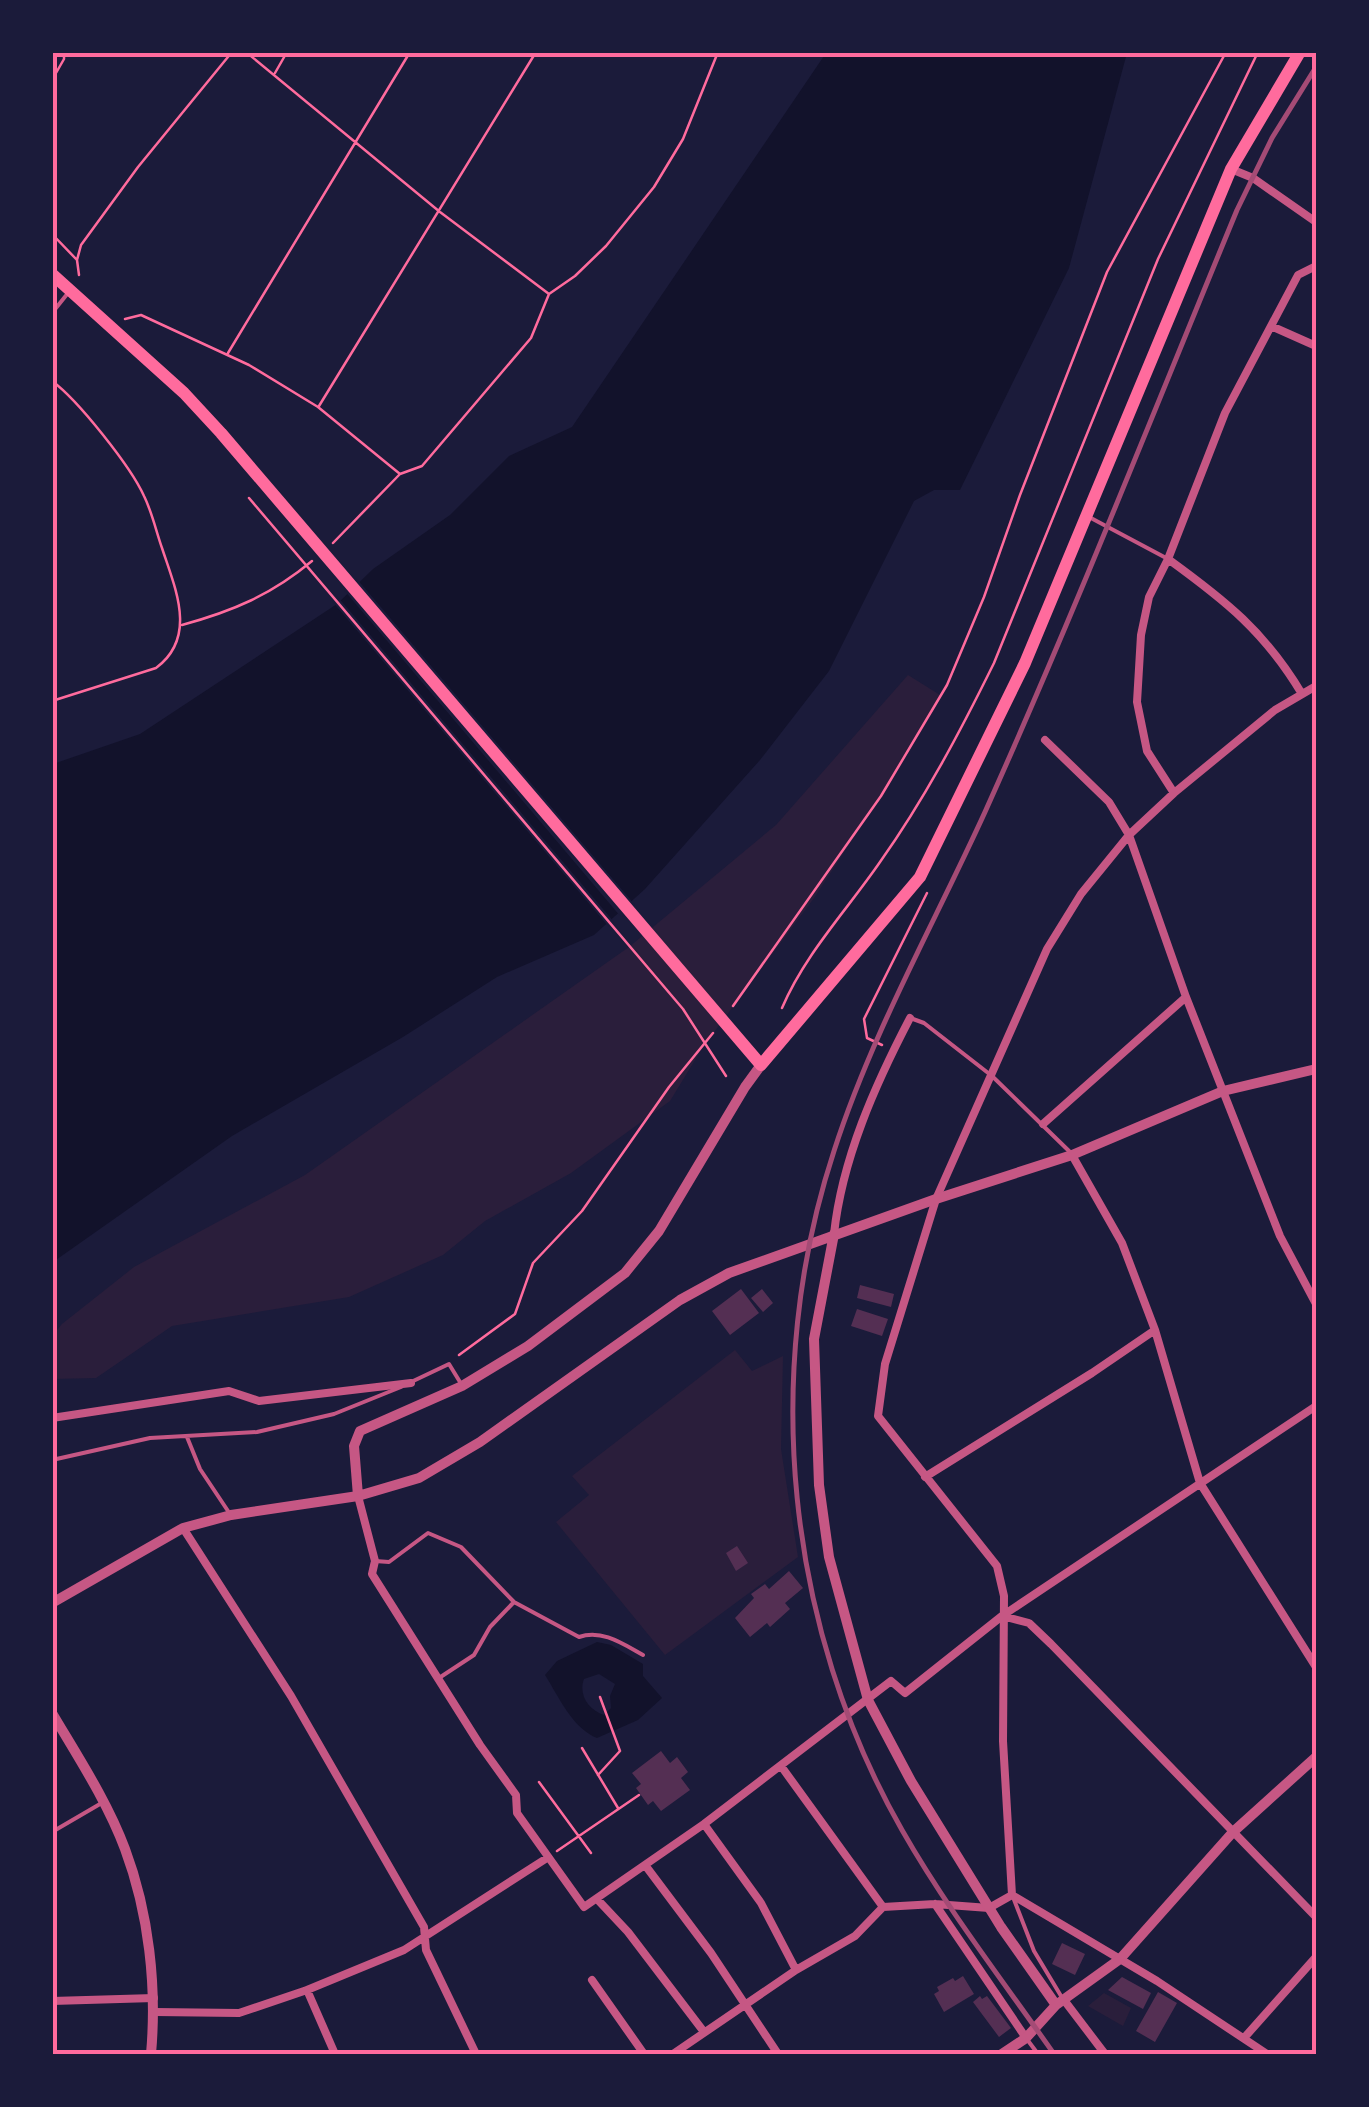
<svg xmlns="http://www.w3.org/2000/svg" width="1369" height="2107" viewBox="0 0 1369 2107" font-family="Raleway,sans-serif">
  <rect width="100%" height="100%" fill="#1b1b3a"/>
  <path fill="#2a1e3b" d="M908,675L940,695L881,796L814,898L703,1047L670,1101L571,1173L485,1221L443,1255L349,1297L172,1326L96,1378L53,1379V1335L62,1324L134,1267L305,1175L629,947L776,825Z
    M735,1350L752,1371L783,1356L781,1449L798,1557L665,1655L556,1522L589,1495L572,1476Z
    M1104,1993L1131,2008L1123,2026L1088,2006Z"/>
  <path fill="#12122b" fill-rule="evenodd" d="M826,53H1127L1069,268L960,490H934L914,501L829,671L760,760L645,889L594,935L497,977L403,1037L232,1136L53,1262V764L140,734L337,604L373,569L450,515L509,456L572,427Z
    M597,1642L611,1645L643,1664V1676L662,1698L638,1720L597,1738C572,1728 559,1697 545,1675L557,1661ZM599,1674L615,1684L610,1696L611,1708L604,1715C589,1710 578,1695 584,1679Z"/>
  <path fill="#1b1b3a" d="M356,578L635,905L621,917L344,590Z
    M337,596L614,922L609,927L332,601Z"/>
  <path fill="#542f53" d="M860,1285L894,1294L891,1307L857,1298Z
    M741,1289L759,1313L730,1335L712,1311Z
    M762,1289L773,1303L763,1312L751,1298Z
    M857,1309L888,1319L882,1336L851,1326Z
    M737,1546L748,1563L736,1571L726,1553Z
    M789,1571L803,1588L785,1603L790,1609L770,1627L767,1623L750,1637L735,1618L754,1598L751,1594L765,1584L769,1589Z
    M661,1751L670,1763L677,1757L688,1772L681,1778L690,1790L661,1811L653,1801L648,1805L636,1788L641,1784L632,1773Z
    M1062,1943L1085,1954L1075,1975L1052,1964Z
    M963,1976L974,1994L944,2012L934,1994L939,1991L937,1987L953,1978L955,1981Z
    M1122,1977L1151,1993L1143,2009L1108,1990Z
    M1158,1992L1177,2003L1155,2042L1136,2031Z
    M980,1996L982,1999L987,1996L1011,2028L999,2037L973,2002Z"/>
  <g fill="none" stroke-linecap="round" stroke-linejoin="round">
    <path stroke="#ff6b9d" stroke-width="2.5" d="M246,52L440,212L549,294
      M275,73L287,52
      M52,80L64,59V52
      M52,234L77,260L79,275
      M77,260L81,245L138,167L232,52
      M125,319L141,315L249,365L318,407L400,474L422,466L531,338L549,294L575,276L606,246L654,187L683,139L718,52
      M228,353L410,52
      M52,381C78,400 131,467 144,496C152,512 156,531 162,548C175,588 198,637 156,668L52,701
      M319,406L536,52
      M249,498L683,1009L726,1076
      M333,543L400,474
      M182,625C233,611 271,595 312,561
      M733,1006L881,796L947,685L984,597L1020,495L1107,272L1226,52
      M782,1008C805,954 847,910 880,862C924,800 960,732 994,663L1158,259L1258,52
      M882,1045L867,1038L864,1019L927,893
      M459,1355L515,1314L533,1263L582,1211L669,1087L713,1033
      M582,1748L618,1808
      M598,1775L620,1751L600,1697
      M539,1782L591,1853
      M557,1851L639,1795"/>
    <path stroke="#c65784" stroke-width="4" d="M52,313L68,293
      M1089,517L1168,559
      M913,1019L924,1023L992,1076L1069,1151
      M409,1383L449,1364L460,1382
      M187,1437L200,1469L228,1511
      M52,1460L150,1438L257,1432L334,1414L401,1387
      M375,1561L389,1562L428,1533L461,1547L514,1602L579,1637C602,1629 623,1644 643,1655
      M439,1678L474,1655L490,1627L514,1602
      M52,1832L100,1804
      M1013,1897L1034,1951L1061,1996
      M1026,2038L1038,2054"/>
    <path stroke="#c65784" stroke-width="8" d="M1231,169L1253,178L1316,222
      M1271,326L1316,346
      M1168,559C1226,601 1265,632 1302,694
      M1045,740L1109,802L1129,835L1186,997L1280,1236L1316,1304
      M1174,793L1147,751L1137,702L1141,635L1149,597L1168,559L1225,413L1298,275L1316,266
      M1043,1124L1186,997
      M1072,1155L1122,1243L1155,1330L1200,1483L1316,1667
      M834,1234C842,1159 875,1085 910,1018
      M52,1418L229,1391L259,1401L411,1383
      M925,1477L1092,1373L1155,1330
      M358,1496L375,1561L372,1574L480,1745L516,1795L517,1813L584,1907L704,1824L891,1681L905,1693L1002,1616L1316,1406
      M183,1528L291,1696L424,1927L426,1950L476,2054
      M1002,1616L1029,1623L1051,1644L1316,1917
      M781,1766L883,1907
      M704,1824L761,1903L796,1970
      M645,1865L711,1953L778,2054
      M1012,1895L1003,1741L1004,1596L997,1566L878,1416L885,1364L936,1199L1047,949L1081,894L1129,835L1174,793L1275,710L1316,686
      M1012,1895L1157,1981L1267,2054
      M597,1899L628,1932L704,2032
      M935,1904L1026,2038
      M883,1907L935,1904L989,1908L1012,1895
      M592,1980L644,2054
      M307,1990L335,2054
      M1064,2000L1105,2054
      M52,2001L154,1998
      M155,2012L239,2013L307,1990L404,1950L547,1858
      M1244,2038L1316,1957
      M673,2054L796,1970L855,1936L883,1907"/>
    <path stroke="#c65784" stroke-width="10" d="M834,1234L814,1339L819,1485L829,1557L868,1700L911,1781L1001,1927L1056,2005
      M358,1496L354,1446L360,1431L462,1386L528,1346L625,1273L659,1231L745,1087L761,1065
      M52,1603L183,1528L231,1515L358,1496L419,1478L480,1442L680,1300L729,1273L936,1199L1072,1155L1223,1091L1316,1069
      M52,1713C78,1757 107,1801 125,1849C149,1913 157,1987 151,2054
      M1002,2054L1026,2038L1056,2005L1120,1959L1233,1832L1316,1757"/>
    <path stroke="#ff6b9d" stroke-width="12" d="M52,274L184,393L221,433L761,1065L920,877L1025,663L1231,169L1300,52"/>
    <path stroke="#a44b75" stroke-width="5" d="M1054,2054C1003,1981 947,1909 902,1830C786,1627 761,1373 834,1151C872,1033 934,924 985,812C1074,614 1154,411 1237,210L1272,138L1316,67"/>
  </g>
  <rect width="1369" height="2107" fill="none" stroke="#1b1b3a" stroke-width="110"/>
  <rect x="55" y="55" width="1259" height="1997" fill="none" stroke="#ff6b9d" stroke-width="4"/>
</svg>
